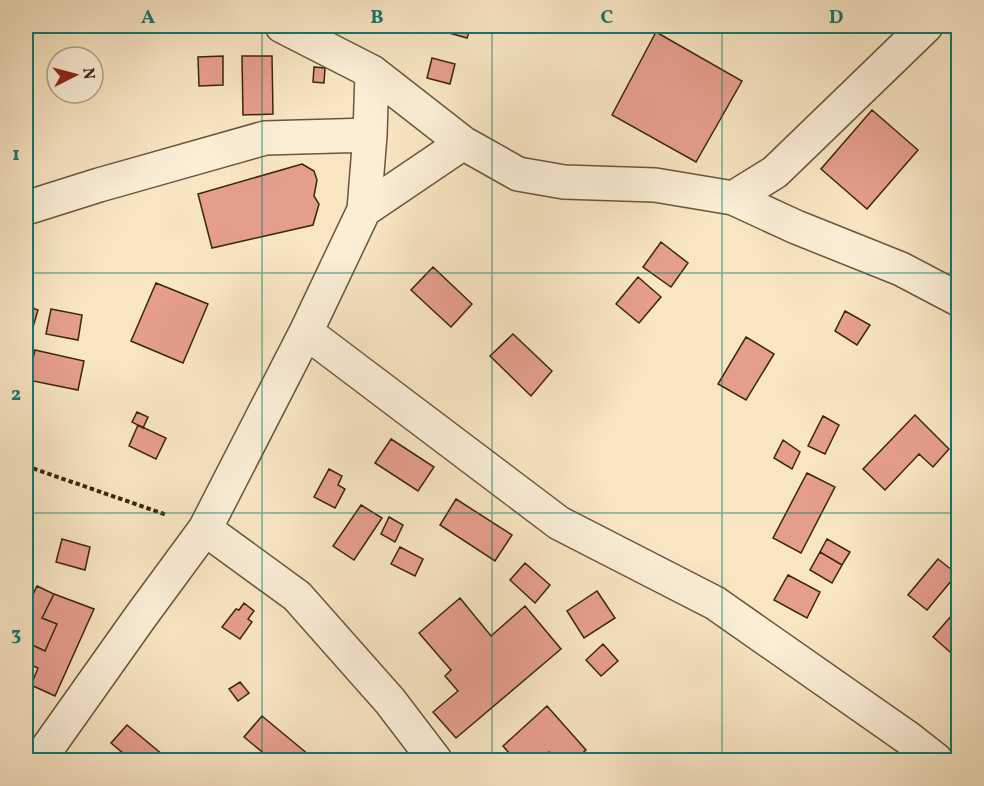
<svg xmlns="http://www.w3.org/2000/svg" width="984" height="786" viewBox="0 0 984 786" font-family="Vollkorn,serif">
  <rect width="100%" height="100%" fill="#f8e5c2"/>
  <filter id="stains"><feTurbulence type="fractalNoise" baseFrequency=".00333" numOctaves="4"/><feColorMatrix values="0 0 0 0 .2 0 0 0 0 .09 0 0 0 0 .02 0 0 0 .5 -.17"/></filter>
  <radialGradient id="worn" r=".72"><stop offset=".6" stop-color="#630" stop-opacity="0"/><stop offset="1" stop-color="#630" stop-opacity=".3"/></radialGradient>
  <path fill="#e69e8c" stroke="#3a260d" stroke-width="1.5" d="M444,26H471L467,38L442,31Z
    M656,32L742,81L696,162L612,115Z
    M223,56V85L199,86L198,57Z
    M242,56H272L273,114L243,115Z
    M432,58L455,64L450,84L427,78Z
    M314,67L325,68L324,83L313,82Z
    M872,110L918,150L867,209L821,169Z
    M302,164L314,171L317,180L314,196L319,204L313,225L212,248L198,194Z
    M661,242L688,263L671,287L643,267Z
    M433,267L472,304L451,327L411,290Z
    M638,277L661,297L639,323L616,304Z
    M156,283L208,304L183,363L131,341Z
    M26,306L38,310L33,327L26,324Z
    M51,309L82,315L78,340L46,334Z
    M845,311L870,325L857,345L835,331Z
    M513,334L552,371L531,396L490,356Z
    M746,337L774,354L746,400L718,384Z
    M35,350L84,361L78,390L28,380Z
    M137,412L148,417L143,428L132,422Z
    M915,415L949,449L933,467L919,454L885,490L863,469Z
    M823,416L839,425L825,454L808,446Z
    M138,425L166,438L156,459L129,446Z
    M391,439L434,467L418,491L375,463Z
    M783,440L800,452L792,469L774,458Z
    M329,469L342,476L338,485L345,489L335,508L314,497Z
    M807,473L835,487L801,553L773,538Z
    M456,499L512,535L495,561L440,525Z
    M361,505L382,518L354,560L333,546Z
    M389,517L403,525L395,542L381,534Z
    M62,539L90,547L85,570L56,562Z
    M827,539L850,552L842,565L820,552Z
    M400,547L423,559L415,576L391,564Z
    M820,552L842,565L832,583L810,570Z
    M938,559L957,574L927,610L908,595Z
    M525,563L550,585L535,603L510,580Z
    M788,575L820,592L807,618L774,600Z
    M37,586L54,594L42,618L57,624L45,651L26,642V610Z
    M597,591L615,618L584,638L567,611Z
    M54,594L94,609L55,696L31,685L38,668L26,663V642L45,651L57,624L42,618Z
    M460,598L491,636L525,606L561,649L456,738L433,712L458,691L445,676L451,670L419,633Z
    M244,603L254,611L248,619L252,622L240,639L222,627L236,609L239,610Z
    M958,608V642L950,652L933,637Z
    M603,644L618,661L601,676L586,660Z
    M240,682L249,693L238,701L229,689Z
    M547,706L586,750L575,760H557L549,752L540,760H515L503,746Z
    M262,716L315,760H272L244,737Z
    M127,725L169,760H131L111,743Z"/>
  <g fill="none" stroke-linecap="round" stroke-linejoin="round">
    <g stroke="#6a563a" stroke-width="36">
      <path id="street" d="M282,26L372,72L463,143L518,174L564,182L655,185L733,198L796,227L901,269L958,299
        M370,135L372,72
        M733,198L775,172L926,26
        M26,208L99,185L265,138L370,135L364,210
        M306,332L559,523L715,603L908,738L936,760
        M205,529L297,596L390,701L435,760
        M41,760L46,750L141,616L205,529L306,332L364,210L463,143"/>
    </g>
    <path stroke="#3a260d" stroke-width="4" stroke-dasharray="4.5 3" stroke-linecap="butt" d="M26,466L167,515"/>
    <use href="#street" stroke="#faeed7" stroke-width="33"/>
  </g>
  <path fill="none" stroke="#0f766e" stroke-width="1.5" stroke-opacity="0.55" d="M262,26V760M492,26V760M722,26V760M26,273H958M26,513H958"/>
  <rect width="984" height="786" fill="none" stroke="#f8e5c2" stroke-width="66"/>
  <g transform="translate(75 75) rotate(84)"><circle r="28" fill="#faeed7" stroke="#ad9e86" stroke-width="1.5"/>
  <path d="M0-4.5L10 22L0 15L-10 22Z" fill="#8f2418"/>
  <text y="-9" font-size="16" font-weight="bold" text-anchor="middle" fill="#3a260d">N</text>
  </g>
  <rect x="33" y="33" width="918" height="720" fill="none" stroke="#0f766e" stroke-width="2"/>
  <g font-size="20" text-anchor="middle" font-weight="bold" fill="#0f766e">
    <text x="148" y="23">A</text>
    <text x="377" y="23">B</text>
    <text x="607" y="23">C</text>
    <text x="836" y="23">D</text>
    <text x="16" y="160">1</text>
    <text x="16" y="400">2</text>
    <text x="16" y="640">3</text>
  </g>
  <rect width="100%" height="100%" filter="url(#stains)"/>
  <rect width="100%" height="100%" fill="url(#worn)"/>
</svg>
